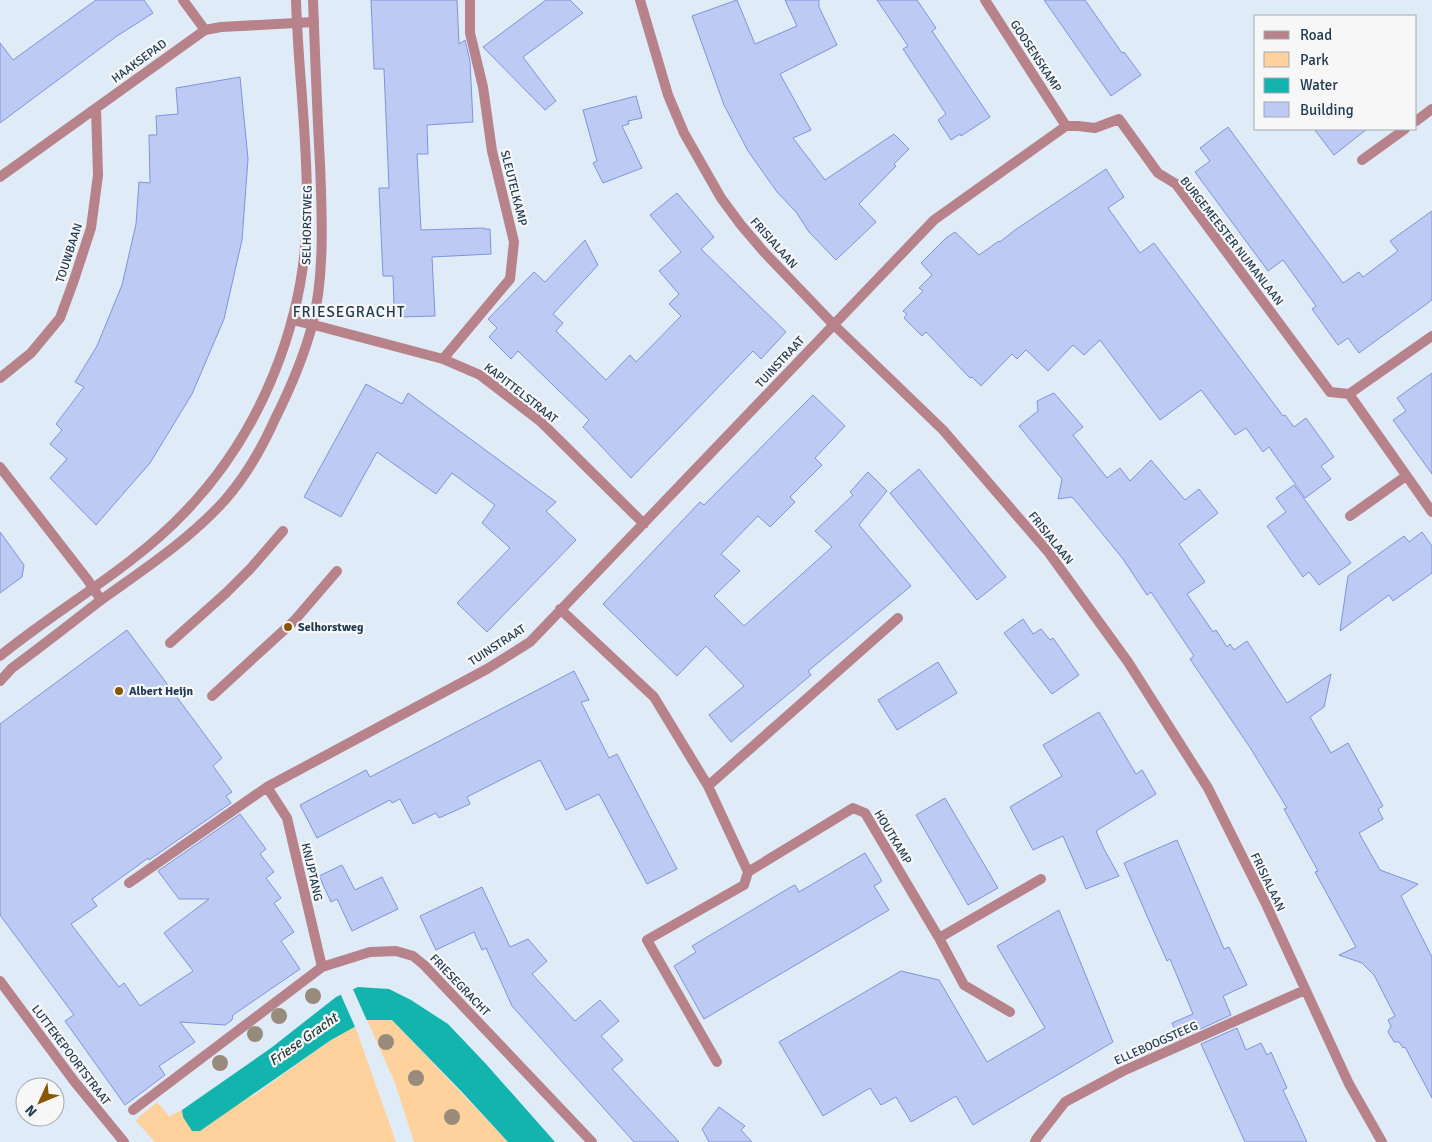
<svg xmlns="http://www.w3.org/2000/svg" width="1432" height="1142" viewBox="0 0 1432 1142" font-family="Signika,sans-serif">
  <rect width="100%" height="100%" fill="#e0ebf8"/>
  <path fill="#fed19d" d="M367,1020H392L508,1142H414L395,1083Z
    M355,1026L396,1142H155L136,1121L140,1116L157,1102L169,1116L182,1110L183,1117L253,1096L331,1040Z"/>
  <path fill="#12b4ad" d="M358,987L389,989L411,1000L448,1024L486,1064L555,1142H508L462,1092L392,1020H367L331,1040L200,1131H192L183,1117L182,1110L271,1048L336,997Z"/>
  <path fill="#e0ebf8" d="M352,987L368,1023L356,1029L340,993Z"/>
  <path fill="#bdcbf4" stroke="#7e94da" d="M96,0H144L153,13L117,36L0,123V43L13,60Z
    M371,0H457L459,44L465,40L470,61L473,122L427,125L428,154H417L421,230L484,228V229H490L491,254L432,257L435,316L400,317V304L394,305L393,276H383L379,188H389L384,69H374Z
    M546,0H570L583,13L523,57L556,101L545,110L483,47Z
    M737,0L755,44L797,26L785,0H819V7L837,45L780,74L811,130L793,138L825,180L894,134L909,149L894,164L896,166L859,204L876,222L836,260L809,232L796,212L777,192L748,151L724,105L692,16Z
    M877,0H917L936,28L932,31L990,117L961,136L960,134L951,140L938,120L946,114L903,49L908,46Z
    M1044,0H1085L1122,53L1124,52L1141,75L1111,96Z
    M240,77L248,159L242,240L224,319L192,394L150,463L96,525L50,478L67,459L50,444L62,430L56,424L84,387L75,382L97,346L122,285L136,224L139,182L150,183L149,135H157L156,116L178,114L176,88Z
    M636,96L642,118L628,121L629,124L622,126L642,168L603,183L593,163L597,161L583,110Z
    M1228,127L1343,283L1359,272L1363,277L1398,251L1390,241L1432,211V300L1359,353L1348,338L1338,345L1312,309L1316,306L1283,260L1268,271L1195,172L1210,161L1200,148Z
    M1314,129H1367L1334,155Z
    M1106,169L1124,197L1108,208L1140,253L1154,243L1283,416L1285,415L1294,427L1306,418L1334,457L1321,466L1331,479L1305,498L1269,447L1263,452L1246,428L1235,435L1201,390L1160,420L1100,340L1084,355L1073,345L1048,371L1026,350L1017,359L1012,354L981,386L972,377L970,378L926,332L922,336L904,318L907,314L903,311L923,291L919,288L932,275L921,263L946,238L955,232L979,255L999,241L1000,242L1015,230Z
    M677,193L714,237L701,249L786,332L761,359L753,351L631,478L583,427L589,420L518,351L511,359L489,337L497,328L488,319L534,272L545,282L585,240L598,265L553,314L563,323L556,331L606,380L630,355L636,362L681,316L669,304L679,294L659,271L681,252L650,215Z
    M1432,373V474L1393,420L1406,411L1397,398Z
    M366,384L402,404L408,393L556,502L546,511L576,540L487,632L457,603L510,548L482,523L495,505L452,473L436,494L377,452L341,517L304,497Z
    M1054,393L1083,427L1073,435L1107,478L1120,468L1130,481L1151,460L1185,500L1199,489L1218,513L1179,544L1205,582L1187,594L1213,632L1216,630L1227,647L1230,644L1234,650L1247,641L1287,703L1331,674L1324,707L1310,717L1331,753L1348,743L1383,806L1378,809L1383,819L1359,833L1380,870L1418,884L1401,896L1432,957V1098L1405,1047L1403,1048L1399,1042H1394L1388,1032L1391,1026L1388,1020L1395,1016L1374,975L1362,963L1339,955L1356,947L1315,872L1318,871L1284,809L1287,808L1251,749L1190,659L1194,656L1151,592L1147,595L1123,559L1079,505L1072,497L1058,499L1062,479L1019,426L1038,411L1037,401Z
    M813,395L845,426L815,458L822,465L790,497L795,502L770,527L758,516L721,554L740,571L714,596L744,626L832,547L815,531L853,495L850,492L868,472L887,491L859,525L911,586L808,671L811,675L731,742L709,715L744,686L706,646L677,676L603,604L700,502L704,505Z
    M919,469L1006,577L977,600L890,493Z
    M1294,485L1351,563L1319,585L1309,572L1303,577L1267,526L1286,512L1276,498Z
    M0,532L24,565L22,577L0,593Z
    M1422,532L1432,546V573L1393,601L1389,595L1340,631L1348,576L1404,536L1409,542Z
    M1023,619L1033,634L1041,629L1050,640L1053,638L1079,675L1052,694L1004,633Z
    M127,630L222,758L213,766L232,792L226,796L231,803L149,860L148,858L92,899L97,906L71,924L119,987L124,983L140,1006L193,971L164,933L209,899H179L158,871L240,814L266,849L260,854L274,872L266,878L281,898L274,903L294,932L281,941L300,969L233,1015L232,1020L225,1025L180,1022L195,1042L159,1066L165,1075L125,1105L65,1021L74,1015L0,915V724Z
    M938,662L957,693L897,730L878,700Z
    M574,671L589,700L581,702L609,758L617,754L677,869L647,884L599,794L566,810L540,760L467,797L470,804L439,818L436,813L413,824L400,799L392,803L390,800L317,838L300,805L366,770L370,777Z
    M1099,712L1136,774L1142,770L1156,794L1096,831L1104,849L1119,876L1086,889L1063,836L1033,850L1010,807L1062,776L1043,745Z
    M945,798L998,888L968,905L916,815Z
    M1177,840L1224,949L1229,947L1247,985L1223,996L1231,1015L1179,1039L1172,1023L1193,1014L1170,959L1167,961L1147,916L1124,863Z
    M865,853L882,881L874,886L889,910L704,1019L674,966L696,952L692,946L789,888L795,885L799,892Z
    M342,865L355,890L382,877L398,909L352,931L337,899L331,902L319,876Z
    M482,887L510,947L528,939L547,961L532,974L575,1021L600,1000L619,1021L601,1036L623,1060L612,1069L679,1142H634L512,1006L486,948L482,950L474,932L436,950L420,916Z
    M1059,910L1113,1042L973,1125L956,1096L911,1122L896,1097L881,1105L870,1088L823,1116L779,1042L901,971L939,980L987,1062L1045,1028L997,946Z
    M1237,1028L1246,1050L1261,1043L1267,1055L1271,1052L1287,1088L1283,1090L1307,1142H1245L1201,1044Z
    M719,1107L745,1126L741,1130L752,1142H709L702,1129Z"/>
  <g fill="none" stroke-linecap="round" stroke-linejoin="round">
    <path stroke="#b78289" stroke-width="10" d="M183,0L205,30
      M1416,121L1432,109
      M1362,160L1405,129
      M170,643L226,593L251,568L283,531
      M212,696L294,621L337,571"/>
    <path stroke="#b78289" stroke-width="10" d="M640,0L668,95L684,133L721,198L741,225L764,252L833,324L943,430L1049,553L1128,662L1208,788L1265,902L1349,1084L1382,1142
      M985,0L1066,126
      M0,177L205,30L221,27L314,22
      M292,320L322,327L443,359L480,375L540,421L644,524
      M443,359L510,279L514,242L492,151L483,87L470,33V0
      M0,378L31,353L60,318L74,280L91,228L98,175L96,109
      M1349,394L1432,512
      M0,467L87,579L101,600
      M1350,516L1406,476
      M560,609L654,697L708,786L748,872
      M708,786L898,618
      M267,787L287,818L322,967
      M129,883L267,787L487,669L530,642L934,220L1066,126H1078L1095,128L1119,119L1158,173L1176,184L1330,392L1349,394L1432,336
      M939,938L1041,879
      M717,1062L647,940L744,885L748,872L853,808L865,813L939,938L964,985L1010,1012
      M133,1110L322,967L370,952L396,951L413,956L424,965L592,1142
      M1035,1142L1037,1138L1065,1102L1123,1071L1305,990"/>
    <path stroke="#b78289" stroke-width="10" d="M0,656C60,607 131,569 185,512C261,433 306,321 307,211C308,140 298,70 296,0
      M0,681L12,668C42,646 71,623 101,600C144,569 189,540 225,500C246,476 262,448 275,419C290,389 303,359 312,326C325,276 322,215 320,164C317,109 315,55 313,0
      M0,981L74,1081L124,1142"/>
  </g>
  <g fill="#988b7b">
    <circle cx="313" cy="996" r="8"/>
    <circle cx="279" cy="1016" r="8"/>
    <circle cx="255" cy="1034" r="8"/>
    <circle cx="386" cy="1042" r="8"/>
    <circle cx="220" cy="1063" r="8"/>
    <circle cx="416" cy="1078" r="8"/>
    <circle cx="452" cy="1117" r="8"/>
  </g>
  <g fill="#850" stroke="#f7f7f7" stroke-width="2">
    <circle cx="288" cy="627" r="5"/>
    <circle cx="119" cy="691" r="5"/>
  </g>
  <g text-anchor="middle" stroke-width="4.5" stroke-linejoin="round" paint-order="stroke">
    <g font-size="12" fill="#213a53" stroke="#f7f7f7">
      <text transform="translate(1036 56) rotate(57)" y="4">GOOSENSKAMP</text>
      <text transform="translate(139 61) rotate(-36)" y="4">HAAKSEPAD</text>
      <text transform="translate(514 188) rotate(76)" y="4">SLEUTELKAMP</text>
      <text transform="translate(307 225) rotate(-89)" y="4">SELHORSTWEG</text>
      <text transform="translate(1232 241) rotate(52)" y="4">BURGEMEESTER NUMANLAAN</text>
      <text transform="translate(774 243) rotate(48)" y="4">FRISIALAAN</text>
      <text transform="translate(69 253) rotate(-72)" y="4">TOUWBAAN</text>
      <text transform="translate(780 362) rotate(-47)" y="4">TUINSTRAAT</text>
      <text transform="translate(521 393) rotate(38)" y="4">KAPITTELSTRAAT</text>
      <text transform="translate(1051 538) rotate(51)" y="4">FRISIALAAN</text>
      <text transform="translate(497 645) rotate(-33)" y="4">TUINSTRAAT</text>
      <text transform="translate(893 837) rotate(59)" y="4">HOUTKAMP</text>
      <text transform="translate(312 872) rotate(77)" y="4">KNIJPTANG</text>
      <text transform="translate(1268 882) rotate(64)" y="4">FRISIALAAN</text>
      <text transform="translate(460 985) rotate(46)" y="4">FRIESEGRACHT</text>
      <text transform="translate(1156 1043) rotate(-24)" y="4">ELLEBOOGSTEEG</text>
      <text transform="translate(71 1055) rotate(53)" y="4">LUTTEKEPOORTSTRAAT</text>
    </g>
    <g font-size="12" font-weight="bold" fill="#213a53" stroke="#f7f7f7" text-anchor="start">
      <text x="298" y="631">Selhorstweg</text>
      <text x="129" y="695">Albert Heijn</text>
    </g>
    <g font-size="14" font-style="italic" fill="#1c3a38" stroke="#f7f7f7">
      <text transform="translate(303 1039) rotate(-35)" y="5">Friese Gracht</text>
    </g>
    <g font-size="15" letter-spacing="1" fill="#213a53" stroke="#f7f7f7">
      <text x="349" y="317">FRIESEGRACHT</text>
    </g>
  </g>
  <rect x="1254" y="15" width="162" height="115" fill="#f7f7f7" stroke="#a1abb5"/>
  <rect x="1264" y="31" width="25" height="8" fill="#b78289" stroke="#a1abb5"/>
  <text x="1300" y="40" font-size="15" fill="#213a53">Road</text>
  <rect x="1264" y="52" width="25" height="15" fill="#fed19d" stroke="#a1abb5"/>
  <text x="1300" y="65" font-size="15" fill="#213a53">Park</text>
  <rect x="1264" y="78" width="25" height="15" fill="#12b4ad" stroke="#a1abb5"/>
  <text x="1300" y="90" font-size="15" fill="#213a53">Water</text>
  <rect x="1264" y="102" width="25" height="15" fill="#bdcbf4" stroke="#a1abb5"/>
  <text x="1300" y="115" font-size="15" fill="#213a53">Building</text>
  <g transform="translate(40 1102) rotate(226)"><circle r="24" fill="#f7f7f7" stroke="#a1abb5"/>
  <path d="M0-4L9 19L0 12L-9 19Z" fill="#885500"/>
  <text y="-8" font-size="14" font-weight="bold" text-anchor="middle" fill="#213a53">N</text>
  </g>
</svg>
